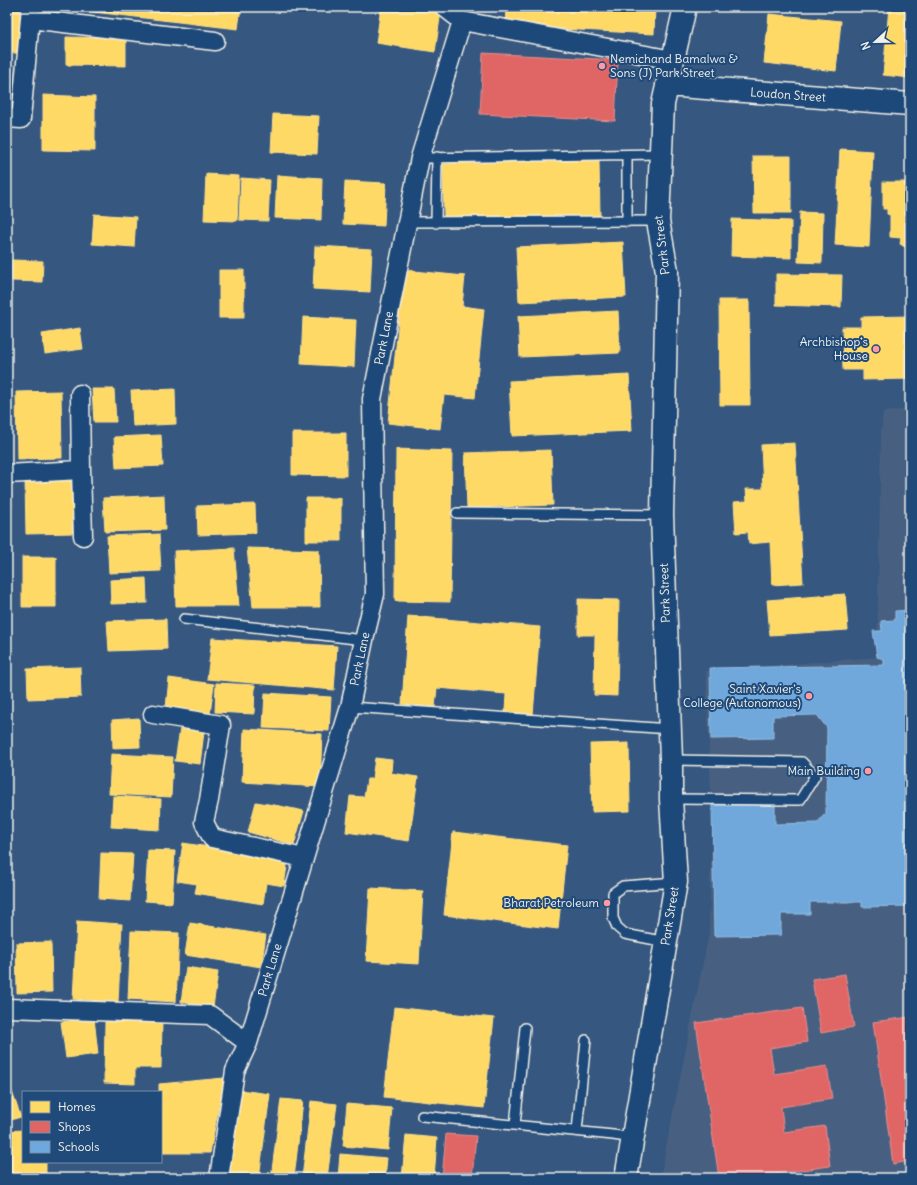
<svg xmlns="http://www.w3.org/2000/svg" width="917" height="1185" viewBox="0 0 917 1185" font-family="Delius,sans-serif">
  <rect width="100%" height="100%" fill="#36577f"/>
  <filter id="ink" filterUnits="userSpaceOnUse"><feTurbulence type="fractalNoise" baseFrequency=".025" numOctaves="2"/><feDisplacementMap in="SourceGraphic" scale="8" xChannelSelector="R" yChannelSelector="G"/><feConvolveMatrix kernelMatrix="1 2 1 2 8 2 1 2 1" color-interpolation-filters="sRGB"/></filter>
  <g filter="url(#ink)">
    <path fill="#466082" d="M910,409V1178H660L709,933L712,818L706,671L877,657L881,433L883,412Z"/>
    <path fill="#ffd966" stroke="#fce08d" d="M7,7H20L19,53H7Z
      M51,7H241L238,29Z
      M381,7H414L441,11L435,52L376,43Z
      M506,7H655L654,34L505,26Z
      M889,7H910V78L883,75Z
      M769,14L841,21L836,71L764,63Z
      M66,37L126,38V66L66,65Z
      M7,66H13V100H7Z
      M43,95L95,97V151L43,150Z
      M273,114L319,116L317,154L271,152Z
      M840,149L873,151L869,247L835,245Z
      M753,156H791V213H754Z
      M599,160L600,216L444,220L443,164Z
      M206,174L239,176L237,221L204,220Z
      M277,175L322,178L321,220L275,218Z
      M241,178L270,180L268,221L239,220Z
      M345,181L386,183L384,226L343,224Z
      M883,182H910V250L900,244L901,238L890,237V215L887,214V209H883Z
      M800,212L823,213L822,263L798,262Z
      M94,214L136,217L134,247L92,244Z
      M732,219L791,221V258L731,256Z
      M623,242L626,297L519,302L516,247Z
      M315,246L372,249L370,292L313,289Z
      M12,260L43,261L42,282L12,281Z
      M908,265H910V303H909Z
      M219,270H244V318H219Z
      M404,270L465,276L462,306L484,309L475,398L444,395L440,429L388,423Z
      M776,274L842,275L841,307L776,305Z
      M719,300H749L750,405H720Z
      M618,311L620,353L520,357L518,316Z
      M910,316V379L863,380V370H843L842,327H861V317Z
      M303,317L356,320L354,367L301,364Z
      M80,328L83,349L45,354L42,334Z
      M629,375L632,431L512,436L509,381Z
      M92,389H114L116,422H94Z
      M175,389L176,424L133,426L131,391Z
      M61,391L62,458L17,459L16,392Z
      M292,433H346V476L292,475Z
      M161,435L163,466L116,468L114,437Z
      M795,443L803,583L772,585L770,542L749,544L748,532L736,533L734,502L747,501L746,489H763L761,445Z
      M396,449L452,451L450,602L395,601Z
      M551,450L553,505L467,508L465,453Z
      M74,479L75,533L26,534L25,480Z
      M7,483H10L12,506H7Z
      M164,495L165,530L105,532L103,498Z
      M306,498H341V541H306Z
      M255,504L256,533L198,535L197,506Z
      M159,534L161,571L109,573L107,536Z
      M234,548L239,606H176L174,551Z
      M247,548L319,550L320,607H253Z
      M22,557H56V607H22Z
      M146,578L147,603L111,604L110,580Z
      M845,594L848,630L770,635L767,600Z
      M578,599L619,600L617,696L594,695L595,635H578Z
      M408,616L540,627L533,715L505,712L506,694L437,688L435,707L402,704Z
      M166,619L167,649L109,651L107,621Z
      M212,638L337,646L334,690L207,679Z
      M80,667L81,697L28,699L27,669Z
      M169,678L214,684L210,714L166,708Z
      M216,683L255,685L254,714L215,712Z
      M265,693L331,697L329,731L263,728Z
      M139,718L140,747L113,748L112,720Z
      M180,729L204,732L200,764L175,761Z
      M244,729L322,734L320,787L242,782Z
      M629,743L630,811L592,812L590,744Z
      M111,754L173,757L171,797L109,794Z
      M375,758L392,760L391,773L418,777L409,841L346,832L350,796L364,797L367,779H372Z
      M113,796L161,799L160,830L111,827Z
      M256,802L280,806L304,811L294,845L248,832Z
      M453,832L567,845L558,929L444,915Z
      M183,843L288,859L284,886L266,883L263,904L195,893L197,884L177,881Z
      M148,850L175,851L172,903L145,901Z
      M101,853L133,854L130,901L99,899Z
      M370,888L423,891L419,964L366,961Z
      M77,921L122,924L118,1002L73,999Z
      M190,923L266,935L261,967L185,955Z
      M131,931L179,933L176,1002L128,999Z
      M51,942L52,992L17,993L16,943Z
      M186,967L218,972L213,1007L181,1002Z
      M394,1007L494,1018L484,1108L384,1097Z
      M94,1018L98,1054L66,1058L61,1022Z
      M105,1022H162L161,1068H135V1084L104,1083Z
      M7,1078L21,1117L7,1121Z
      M224,1078L210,1153H161V1092H159V1084Z
      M240,1090L270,1094L259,1178H229Z
      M281,1099L303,1101L294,1178H271Z
      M311,1101L337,1104L327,1178H302Z
      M347,1104L392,1108L388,1150L343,1146Z
      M23,1130V1162H46V1178H7V1131Z
      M406,1135L437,1138L434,1178H402Z
      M340,1154L387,1158L385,1178H338Z"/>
    <path fill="#e06666" stroke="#e6908d" d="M483,53L618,60L615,121L480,114Z
      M845,974L854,1027L821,1033L812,979Z
      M802,1008L807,1042L770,1048L774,1074L827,1066L832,1099L781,1107L784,1132L825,1126L830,1166L747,1178H719L696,1023Z
      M910,1017V1161L893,1164L873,1022Z
      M446,1134L476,1136L472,1178H442Z"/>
    <path fill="#6fa8dc" stroke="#97bee0" d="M910,610V906L862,907V902H810V914H781V935L714,936L712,804H775V824L817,823L826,813L827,728L817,715L773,716V738L711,739L710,668L884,665V659L877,657L873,631H882L881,621L895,620V611Z"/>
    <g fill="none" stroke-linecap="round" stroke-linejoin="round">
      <g stroke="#f4f1e8" stroke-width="12">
        <path id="service" d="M420,158L660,154
          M407,222L658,221
          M627,222V155
          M436,223L437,157
          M457,513L662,515
          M184,619L364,640
          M350,707L670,729
          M671,799L800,800L815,776L802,762L671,760
          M666,942L625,934L617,927L613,918V893L623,886L676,882
          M422,1116L613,1135L633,1138
          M515,1125L525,1028
          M577,1131L586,1040"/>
      </g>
      <g stroke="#f4f1e8" stroke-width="21">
        <path id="minor" d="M444,7L462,21L673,60
          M30,19L215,41
          M7,118L21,119L31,7
          M80,394L81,470L83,536
          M7,474L81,470
          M153,714L221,725L209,800L204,822L212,838L304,858
          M7,1008L210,1015L248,1043L350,707L364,640L375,594L372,399L420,158L462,21
          M219,1178L235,1071L248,1043"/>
      </g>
      <g stroke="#f4f1e8" stroke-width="25">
        <path id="secondary" d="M667,85L910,104
          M626,1178L676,882L671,799V760L662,515L667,271L658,221L663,104L685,7"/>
      </g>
      <use href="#service" stroke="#1f4a7a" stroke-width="9"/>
      <use href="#minor" stroke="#1f4a7a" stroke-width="18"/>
      <use href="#secondary" stroke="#1f4a7a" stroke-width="22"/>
    </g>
  </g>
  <g fill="#ff9aa2" stroke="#1f4a7a" stroke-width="1.5">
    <circle cx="602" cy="66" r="4"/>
    <circle cx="876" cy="349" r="4"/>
    <circle cx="809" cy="696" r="4"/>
    <circle cx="868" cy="771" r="4"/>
    <circle cx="607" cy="903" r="4"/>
  </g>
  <g text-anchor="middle" stroke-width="4" stroke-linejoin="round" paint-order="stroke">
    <g font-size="12" fill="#f4f1e8" stroke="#1f4a7a" text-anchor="end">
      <text x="610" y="63" text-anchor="start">Nemichand Bamalwa &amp;<tspan x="610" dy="14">Sons (J) Park Street</tspan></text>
      <text x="868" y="346">Archbishop's<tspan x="868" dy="14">House</tspan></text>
      <text x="801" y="693">Saint Xavier's<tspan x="801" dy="14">College (Autonomous)</tspan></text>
      <text x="860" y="775">Main Building</text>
      <text x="599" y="907">Bharat Petroleum</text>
    </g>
    <g font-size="12" fill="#f4f1e8" stroke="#1f4a7a">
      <text transform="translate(788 95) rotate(4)" y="4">Loudon Street</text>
      <text transform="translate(662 245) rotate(-97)" y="4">Park Street</text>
      <text transform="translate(384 338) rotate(-79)" y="4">Park Lane</text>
      <text transform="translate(665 593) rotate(-92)" y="4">Park Street</text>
      <text transform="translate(360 659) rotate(-78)" y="4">Park Lane</text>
      <text transform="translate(670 916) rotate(-81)" y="4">Park Street</text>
      <text transform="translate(270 970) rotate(-73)" y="4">Park Lane</text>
    </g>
  </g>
  <rect width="917" height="1185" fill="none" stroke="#1f4a7a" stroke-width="24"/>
  <rect x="12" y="12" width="893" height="1161" fill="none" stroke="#f4f1e8" stroke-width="1.5" filter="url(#ink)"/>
  <rect x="22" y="1091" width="140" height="72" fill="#1f4a7a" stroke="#748da6"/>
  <rect x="30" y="1101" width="20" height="12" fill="#ffd966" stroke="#748da6"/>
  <text x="58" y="1111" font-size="12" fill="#f4f1e8">Homes</text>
  <rect x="30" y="1121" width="20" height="12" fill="#e06666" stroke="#748da6"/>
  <text x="58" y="1131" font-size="12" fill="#f4f1e8">Shops</text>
  <rect x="30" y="1141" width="20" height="12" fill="#6fa8dc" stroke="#748da6"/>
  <text x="58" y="1151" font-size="12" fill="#f4f1e8">Schools</text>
  <g transform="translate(875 42) rotate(248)" stroke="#1f4a7a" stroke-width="3" paint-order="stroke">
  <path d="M0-3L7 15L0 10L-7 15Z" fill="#f4f1e8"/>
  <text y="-6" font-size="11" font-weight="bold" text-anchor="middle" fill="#f4f1e8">N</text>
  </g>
</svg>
